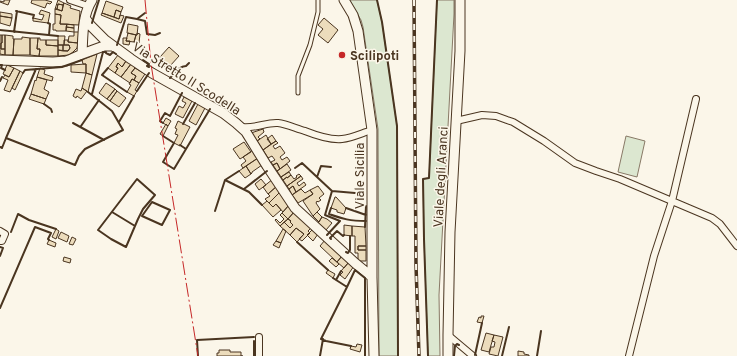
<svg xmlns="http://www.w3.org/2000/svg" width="737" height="356" viewBox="0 0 737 356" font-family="Overpass,sans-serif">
  <rect width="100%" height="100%" fill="#fbf6e9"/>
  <path fill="#dce7d0" stroke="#887966" d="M349,0H377L382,22L397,126L398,356H379L378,129L363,27L361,20Z
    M437,0H454V14L439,295L440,356H428L424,239L423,179L429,178Z
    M626,136L645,141L637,177L618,172Z"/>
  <path fill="#ecdcbc" stroke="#4a3520" d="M4,0H10L8,5L0,2V1L4,2Z
    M32,0H45L52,2L50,4L47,3L45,8L31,3Z
    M58,0L64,3L63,5L58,4L57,9H55Z
    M106,1L123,7L121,12L116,10L114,17L102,13Z
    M64,3L71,6L70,8L80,11L79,25L60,24L61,15L55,14V9L62,11Z
    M58,4L63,5L62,11L57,9Z
    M41,10L50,13L48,23L33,21V18L42,20L44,15L39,14Z
    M116,10L121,12L119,19L114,17Z
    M0,12L12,14V18L0,16Z
    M102,13L119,19L120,15L124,16L121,23L101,15Z
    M55,14L61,15L60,24H67L66,31H56V30H53V24H55Z
    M0,16L12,18L10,26L0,23Z
    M324,18L338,30L328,43L318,35L323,29L318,25Z
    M67,24L74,25V28L66,27Z
    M128,24L138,26L137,35L127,33Z
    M66,27L74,28V32L66,31Z
    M74,32H79L78,43L68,42L69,36H74Z
    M128,33L136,35L134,42L126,41Z
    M137,33L140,34L139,43L134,42L136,35H137Z
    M0,35H2V43H1V49H5V55L0,54Z
    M2,35H5V49H1V43H2Z
    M5,35L13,36V39H14L13,55H5Z
    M58,36H65L64,45H58Z
    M22,37L30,38V55H13L14,39H22Z
    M30,38H38L37,49H40L39,56L30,55Z
    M38,38H40V40H46V45L58,46V56H39L40,49H37Z
    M123,38H127L126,41H130L129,45L123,44Z
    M46,40H58V46L46,45Z
    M64,40H68V42L78,43L77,48L73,52L69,55L58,56V50L68,51L70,48L69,45H64Z
    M58,45H63V51L58,50Z
    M63,45H69L70,48L68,51H63Z
    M169,47L179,56L170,66L160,57Z
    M97,54L92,75L86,73V64H83L82,60Z
    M118,55L126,61L122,67L118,63L116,67L118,68L115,73L108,68Z
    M160,56V57L170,66L167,69L159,61L161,59L159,57Z
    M126,61L131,64L121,77L115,73L118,68L116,67L118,63L122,67Z
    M86,64V73L71,72V65Z
    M131,64L135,68L131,73L136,76L134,80L132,79L130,83L121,77Z
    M7,65L14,68L9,77L3,74Z
    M14,68L20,71L10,92L4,90L8,80L3,78L5,75L9,77Z
    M40,68L45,70L44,74L53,77L52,81L37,77Z
    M135,68L145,74L139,83L134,80L136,76L131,73Z
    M20,71L23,73L15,90L12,88Z
    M86,73L92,75L88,92L82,88Z
    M37,77L47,80L44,89L49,92L46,99L31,94L35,80L36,81Z
    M132,79L139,83L135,90L137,91L134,96L127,92L131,85L129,84Z
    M106,83L115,89L107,99L99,93Z
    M82,88L87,91L81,99L77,96L76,98L73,96L76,89L81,91Z
    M115,89L117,91L110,101L107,99Z
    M117,91L126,98L119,107L110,101Z
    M31,94L46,99L44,104L29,99Z
    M184,97L192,101L183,118L175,114L179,106L183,108L186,103L182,101Z
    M198,104L205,108L196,125L189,121Z
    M166,118L171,121L168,126L163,123Z
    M178,121L190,127L180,146L174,143L178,135L175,134L177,129L175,128Z
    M166,124L168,126L163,136L160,134Z
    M263,129L264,132L258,137L260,139L257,141L251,133Z
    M266,135L271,144L263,150L257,141Z
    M272,135L276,141L271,144L267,139Z
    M276,141L278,143L273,146L275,149L280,146L285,153L280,157L282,160L287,157L290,161L280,169L277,163L273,165L271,162L275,160L272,156L268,158L263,150Z
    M244,142L251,152L240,159L233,149Z
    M253,150L258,158L243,168L241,165L246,161L243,157Z
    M258,158L262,165L252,172V173L251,174L246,166Z
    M277,163L280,169L277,171L273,165Z
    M287,164L291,170L281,177L277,171Z
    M246,166L251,174L245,178L239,171Z
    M289,172L291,175L287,178V177L283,180L281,177Z
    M299,174L301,176L287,186L283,180L287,177V178L291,175L294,179L297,177L296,176Z
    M301,176L303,179L297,183L299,186L304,182L306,185L296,192L293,186L289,189L287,186Z
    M261,179L266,185L259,190L255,184Z
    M273,179L277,186L268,194L263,187Z
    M277,186L280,192L269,203L265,199L270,196L268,194Z
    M293,186L296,192L292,195L289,189Z
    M318,186L324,194L319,198L321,200L318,202L317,201L316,203L320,209L313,216L303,201L313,194L310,190Z
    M301,189L305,193L310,190L313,194L298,203L292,195Z
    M280,192L289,205L283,212L276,204L273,207L269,203Z
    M335,197H336L346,208L344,214L337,212V210L331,208Z
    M267,201L273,207L276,204L281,210L273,217L262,205Z
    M289,205L294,212L288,219L282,213Z
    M294,212L311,228L308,231L310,233L302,241L299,239L304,234L296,228L290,235L280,226L284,222L290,228L293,225L290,222L291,221L288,219Z
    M317,212L322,217L319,222L313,216Z
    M282,213L288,219L280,226L275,220L276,219L280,223L284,219L280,215Z
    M322,217L327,219L332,223L326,230L318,223Z
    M288,219L291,221L290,222L293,225L290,228L284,222Z
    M344,225L352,226V236L344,235Z
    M352,226L365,227L366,246H358V250H366V261H358V253H355V236H352Z
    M296,228L304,234L297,242L290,235Z
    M56,229L59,231L56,239L52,237Z
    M283,229L286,231L281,243L276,241Z
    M313,229L318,234L313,241L307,235Z
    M61,232L69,236L67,242L58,238Z
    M72,237L76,239L73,245L69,244Z
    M49,240L56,243L55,247L47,244Z
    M325,240L342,256L337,262L320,246Z
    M276,241L281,243L279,248L273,245Z
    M358,246H366V250H358Z
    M342,256L349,262L344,268L337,262Z
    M64,257L71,259L70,263L63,261Z
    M332,258L339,264L336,267L329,261Z
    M349,262L354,266L345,279L340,275L343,272L341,271Z
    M328,270L335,274L333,278L326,273Z
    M481,316H484L482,323L477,322L479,317L481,318Z
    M486,333L494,335L489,352L481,350Z
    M494,335L503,337L498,356L489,354L491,347H494L495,342L492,341Z
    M357,344L362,345L360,352L350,349L351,346L356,347Z
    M219,350H230V352H241V356H243H217V353H219Z
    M518,351L524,352V354L529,355V356H518Z"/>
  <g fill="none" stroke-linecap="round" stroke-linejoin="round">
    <g stroke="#4a3520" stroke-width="5">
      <path id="lane" d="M298,93V76L310,45L318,12V0"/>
    </g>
    <g stroke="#4a3520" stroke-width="8">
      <path id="street" d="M70,0L88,6
        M456,121L482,115L496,116L507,120L513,122L544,141L575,163L596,171L620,179L712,218L720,224L737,246
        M241,127C256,129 266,122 278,123C287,124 297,129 305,131C315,135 331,140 342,139C352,138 362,133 372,130
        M0,231L5,234L2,241H0
        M448,335L473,356
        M259,337V356
        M629,356L654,256L672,201L696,99"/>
    </g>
    <g stroke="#4a3520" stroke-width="11">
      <path id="secondary" d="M344,0L353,15L358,31L372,130V277L374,356
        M85,18L91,26L105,40L131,59L152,73L223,113L236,123L246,132L267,166L295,208L355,263L372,277
        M82,54C83,36 82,16 92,0
        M0,60L53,62L66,61L69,60L82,54L104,46H112
        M448,356V335L450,232L460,51V0"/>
    </g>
    <use href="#lane" stroke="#fbf6e9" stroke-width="3"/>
    <use href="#street" stroke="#fbf6e9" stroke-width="6"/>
    <use href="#secondary" stroke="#fbf6e9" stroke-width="9"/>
    <g stroke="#4a3520" stroke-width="3.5">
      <path id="rail" d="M414,0L416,265L419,356"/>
    </g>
    <use href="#rail" stroke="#fbf6e9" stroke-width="2" stroke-dasharray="6" stroke-linecap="butt"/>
    <path stroke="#4a3520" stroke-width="2" d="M377,0L382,22L397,126L398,356
      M16,11L34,15L33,18
      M137,19L145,21L147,34L155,35L160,33
      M48,23L50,24L49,35
      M92,23L94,16L99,0
      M0,30L58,36
      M14,32L17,11
      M117,45L126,17L137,19L145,13
      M103,52H106V53L110,55L113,52L116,54
      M143,60L149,64L147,66L149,67
      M0,65H2L1,68L5,70
      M108,68L102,75L127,92
      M36,69L6,138L75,165L79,156L85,149L123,130L112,111L88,92
      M23,73L25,70L62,67L82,60
      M170,78C175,73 179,66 186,66L189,63
      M0,81L2,77
      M137,91L149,73
      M92,94L103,52
      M44,104L51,109L52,112
      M119,122L134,96
      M73,123L104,140
      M163,123L160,121L165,113L170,116L182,93
      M183,124L195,103
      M81,126L99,100
      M163,136L174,143L163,162L174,169L186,149L180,145
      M0,147L2,148L6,138
      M186,149L210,109
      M295,168L302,163L332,191
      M239,171L225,180L249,192L262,205
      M317,177L321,166L331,167
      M137,179L155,195L143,209L138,219L126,247L111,239L98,230Z
      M244,189L267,171
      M152,202L170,210L162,225L142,216Z
      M331,208L329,214C343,219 350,221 366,221
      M346,208L366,215
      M215,211L225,180
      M112,212L135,226
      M365,227L366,206
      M11,232L18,214L29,220L56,229
      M327,235L340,221L325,215L332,191L355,193
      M331,239L330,238L337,231L343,236L344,235
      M297,242L328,270
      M0,247L3,248L0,256
      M346,252L348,253L350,250V236
      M333,278L347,287L355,270L365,278V356
      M336,280L341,271
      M347,287L321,339L326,341L351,346
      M0,308L35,227L51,233L48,239L49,240
      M254,341V356
      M475,355L482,323
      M198,356L197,340L254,337
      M320,356L323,339
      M428,356L424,239L423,179L429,178L437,0
      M454,356L455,346L457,344L459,345
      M502,356L509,327
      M537,356L541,331"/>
    <path stroke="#c62828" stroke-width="1" stroke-dasharray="14 3 2 3" stroke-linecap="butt" d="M145,0L151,64L198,356"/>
  </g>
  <circle fill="#c62828" stroke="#fbf6e9" stroke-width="1.5" cx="342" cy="55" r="4"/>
  <g text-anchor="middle" stroke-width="3" stroke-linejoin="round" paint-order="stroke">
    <g font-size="13" font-weight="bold" fill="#4a3520" stroke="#fbf6e9" text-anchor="start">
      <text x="350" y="60">Scilipoti</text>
    </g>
    <g font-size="13" fill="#4a3520" stroke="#fbf6e9">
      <text transform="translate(187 78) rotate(32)" y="5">Via Stretto II Scodella</text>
      <text transform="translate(359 176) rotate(-90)" y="5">Viale Sicilia</text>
      <text transform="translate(440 177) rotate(-87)" y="5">Viale degli Aranci</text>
    </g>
  </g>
</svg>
